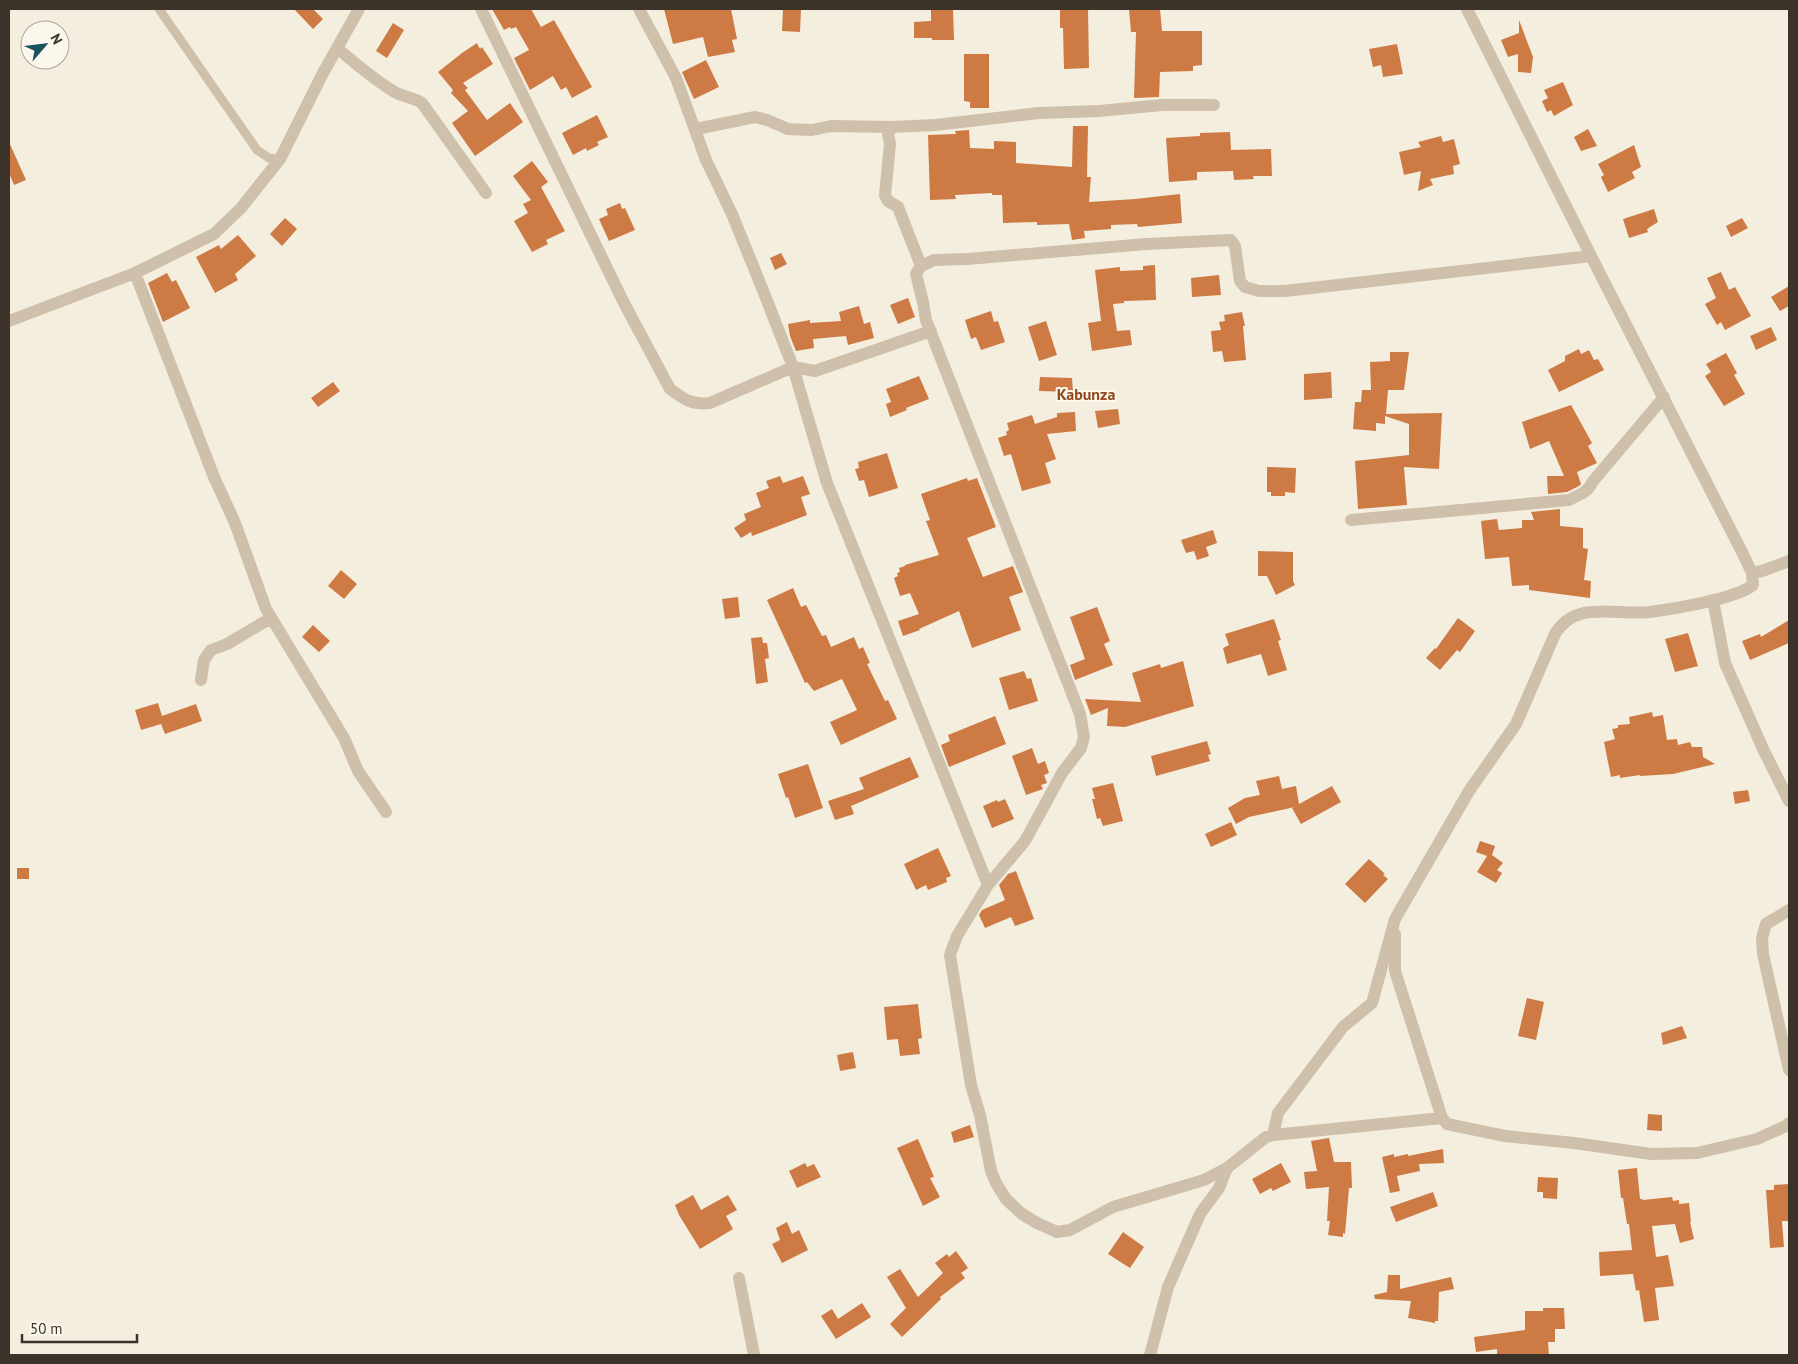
<svg xmlns="http://www.w3.org/2000/svg" width="1798" height="1364" viewBox="0 0 1798 1364" font-family="'PT Sans',sans-serif">
  <rect width="100%" height="100%" fill="#f4eedf"/>
  <path fill="#cd7a44" d="M294,9H313L323,19L313,29Z
    M492,9H531L541,27L554,20L592,87L572,98L566,87L561,90L553,76L530,90L514,58L529,50L516,27L511,29L510,27L504,30Z
    M664,9H731L737,39L732,40L735,52L708,57L703,37L673,44Z
    M783,9H801L800,32L782,31Z
    M931,9H953L954,40H932V38H914V22L931,21Z
    M1060,9H1088L1089,68L1064,69L1063,28H1060Z
    M1129,9H1160L1162,31H1202V65L1193,66V71L1160,72L1159,97L1134,98L1136,32H1131Z
    M1519,20L1533,57L1531,73L1518,72V54L1508,57L1501,40L1519,33Z
    M393,23L404,30L387,58L376,51Z
    M477,43L480,49L482,47L493,64L463,83L468,88L465,90L487,120L510,103L523,122L475,156L452,123L468,111L451,93L453,90L438,72L462,53Z
    M1397,44L1403,74L1383,77L1381,65L1373,67L1369,49Z
    M964,54H989V108H970V102L964,101Z
    M706,60L719,87L694,99L682,72Z
    M1563,82L1573,105L1554,116L1551,110L1547,112L1542,101L1548,98L1544,90Z
    M597,115L608,137L597,142L599,145L587,151L586,148L573,155L562,133Z
    M1073,126H1088L1087,177H1091L1089,202L1135,199L1180,194L1182,223L1138,227L1137,224L1111,225V229L1084,231L1085,238L1072,240L1069,224L1037,225V222L1003,223L1002,195H992V193L955,195L956,199L930,200L928,135L956,134L955,131L969,130L970,148L994,149V141L1016,142V163L1072,167Z
    M1588,129L1597,146L1581,151L1574,137Z
    M1230,132L1231,150L1271,149L1272,176H1253L1254,179L1234,180L1233,171L1197,172V180L1169,182L1166,138L1200,136V133Z
    M1441,136L1443,142L1454,139L1460,164L1453,166L1454,174L1430,179L1433,185L1418,191L1421,171L1404,175L1399,152L1421,147L1418,142Z
    M9,142L26,180L14,185L9,173Z
    M1634,145L1641,167L1632,172L1635,178L1608,192L1601,177L1604,175L1598,164Z
    M532,161L548,182L541,187L565,231L546,240L548,244L532,252L514,221L528,213L523,204L531,200L513,176Z
    M620,203L622,209L625,208L635,230L609,241L599,219L608,215L606,209Z
    M1654,209L1658,222L1647,229L1648,232L1629,238L1623,219Z
    M285,218L297,229L282,246L270,234Z
    M1742,218L1748,228L1731,237L1726,226Z
    M238,235L256,256L235,274L238,280L215,293L196,257L219,245L221,249Z
    M781,253L787,264L775,270L770,258Z
    M1155,265L1156,300L1124,301V303L1113,304L1117,331L1130,330L1132,345L1092,351L1088,323L1101,321L1095,270L1120,267V271L1143,270V266Z
    M1721,272L1729,290L1735,287L1751,316L1725,330L1721,322L1717,325L1705,304L1716,298L1707,278Z
    M167,273L172,282L176,280L190,308L163,322L148,283Z
    M1219,275L1221,295L1192,297L1191,278Z
    M1789,286V306L1780,311L1771,297Z
    M908,298L915,317L898,324L890,305Z
    M859,306L864,324L870,322L874,338L848,345L846,336L813,339L814,348L796,351L790,336L788,324L810,320V323L841,321L839,312Z
    M991,311L994,322L998,321L1005,342L981,350L976,337L971,339L965,320Z
    M1242,312L1245,326H1243L1246,360L1224,362L1222,351L1213,352L1211,331L1221,330L1219,322L1225,321L1224,315Z
    M1046,321L1057,355L1039,361L1028,327Z
    M1771,327L1777,340L1756,350L1750,336Z
    M1579,349L1581,354L1589,350L1594,360L1598,359L1604,370L1559,392L1548,370L1565,361V356Z
    M1390,352H1409L1404,390H1388L1386,414L1442,413L1439,469L1404,467L1407,505L1358,509L1355,461L1409,455V424L1385,416V424L1376,423V431L1353,429L1355,402H1361L1362,390H1371L1370,362L1390,361Z
    M1726,353L1737,373L1734,375L1745,394L1724,406L1705,376L1711,372L1706,364Z
    M1331,372L1332,398L1304,400V374Z
    M919,376L929,399L906,408L907,410L890,417L886,404L891,402L886,389Z
    M1040,377L1072,378L1073,392L1039,391Z
    M333,382L340,391L318,407L311,398Z
    M1571,405L1592,443L1588,446L1597,463L1577,472L1581,484L1579,486L1567,492L1548,494L1547,476H1564L1549,441L1530,449L1522,422Z
    M1118,409L1120,424L1098,428L1095,411Z
    M1075,412L1076,431L1047,434L1056,459L1045,463L1051,483L1022,491L1011,454L1004,456L998,438L1007,435L1006,432L1009,430L1007,423L1032,415L1035,424L1057,417V413Z
    M887,453L898,488L869,497L864,480L859,481L855,469L859,468L858,462Z
    M1267,467L1296,468L1295,493L1285,492V496H1271V492H1267Z
    M780,476L783,483L803,476L810,494L801,497L807,515L752,536L751,532L741,538L734,528L746,520L744,514L761,507L756,493L769,488L766,481Z
    M967,478L968,481L977,478L996,527L967,538L983,577L1013,566L1023,592L1009,597L1021,630L972,648L959,611L919,629L920,630L903,636L898,621L919,614L910,593L900,596L894,578L898,576L897,573L900,572L899,568L905,566V565L939,555L926,521L930,520L921,494Z
    M1560,509V526L1583,528V548L1588,549L1584,580L1591,581L1590,598L1529,590V585L1512,586L1509,557L1485,559L1481,521L1497,519L1499,530L1522,528V520H1534L1531,512Z
    M1213,530L1217,543L1206,547L1209,556L1197,560L1194,551L1186,553L1181,540Z
    M1258,551L1293,552V581L1295,585L1276,595L1267,576H1258Z
    M341,570L357,584L344,599L328,586Z
    M793,588L801,607L806,605L822,636L826,635L831,647L854,637L859,649L863,647L870,663L867,664L885,701L888,700L897,719L841,745L830,722L857,710L842,679L814,691L807,682L805,683L767,600Z
    M738,597L740,617L725,619L722,599Z
    M1097,607L1110,641L1104,644L1113,665L1075,680L1070,665L1085,659L1070,617Z
    M1458,618L1475,631L1460,652L1457,650L1440,670L1426,658L1435,648L1436,649Z
    M1274,619L1281,640L1278,641L1287,670L1268,676L1261,654L1227,664L1223,648L1229,645L1225,634Z
    M1789,620V643L1750,660L1742,641L1760,634L1761,637Z
    M313,625L330,641L319,652L302,637Z
    M1688,633L1698,666L1675,672L1665,639Z
    M762,637L763,643H767L769,658L765,659L768,682L756,684L751,638Z
    M1183,661L1194,706L1125,727L1107,726L1108,708L1091,715L1085,699L1141,702L1132,673L1160,664L1161,668Z
    M1024,671L1027,679L1031,678L1038,701L1009,710L999,678Z
    M158,703L162,716L196,704L202,721L165,734L161,724L141,730L135,710Z
    M1652,712L1653,717L1663,715L1667,740L1677,739L1678,745L1690,742L1692,747H1702L1703,757L1715,764L1673,774L1640,776V775L1620,778V775L1611,777L1604,742L1615,739L1612,729L1618,728V725L1630,724L1629,717Z
    M995,716L1006,744L949,767L941,745L950,741L948,735Z
    M1207,741L1211,754L1208,755L1210,761L1156,776L1151,756Z
    M1032,748L1038,764L1045,761L1049,773L1044,775L1047,783L1041,785L1043,789L1026,795L1012,756Z
    M910,757L919,777L851,806L854,814L835,820L828,801L864,789L859,778Z
    M808,764L823,808L795,818L788,797L786,798L778,774Z
    M1279,776L1282,789L1296,786L1299,804L1332,786L1341,802L1301,824L1292,808L1295,807L1249,817L1236,824L1228,808L1245,798L1260,795L1256,781Z
    M1113,783L1123,821L1103,826L1100,818L1097,819L1092,799H1095L1092,788Z
    M1748,790L1750,801L1735,804L1733,792Z
    M1005,799L1014,819L992,828L983,806L997,800L998,802Z
    M1231,822L1237,835L1211,847L1205,834Z
    M1480,841L1495,846L1492,855L1503,863L1497,870L1502,873L1496,883L1477,872L1487,856L1476,852Z
    M938,848L951,876L946,878L947,882L928,890L926,885L916,890L904,864Z
    M1369,859L1385,874L1383,875L1388,879L1365,903L1345,884Z
    M17,868H29V879H17Z
    M1016,871L1034,919L1015,926L1011,917L985,928L979,915L982,910L1005,900L999,885L1008,874Z
    M1527,998L1544,1002L1536,1040L1518,1036Z
    M918,1004L922,1038L918,1039L920,1054L900,1056L898,1039L887,1040L884,1007Z
    M1682,1026L1687,1038L1663,1045L1661,1033Z
    M853,1052L856,1068L840,1071L837,1055Z
    M1648,1114L1662,1115V1131L1647,1130Z
    M970,1125L974,1137L954,1143L951,1132Z
    M1329,1138L1334,1162H1351L1352,1188H1349L1345,1234L1343,1233V1237L1328,1235L1330,1221H1327L1329,1187L1306,1189L1304,1172L1317,1171L1311,1141Z
    M918,1139L934,1177L930,1178L940,1197L923,1206L897,1148Z
    M1443,1149L1444,1163L1419,1164L1420,1171L1397,1176L1400,1191L1390,1193L1382,1157L1394,1154V1157L1408,1154V1156Z
    M805,1163L807,1167L814,1164L821,1177L797,1188L789,1171Z
    M1281,1163L1291,1182L1273,1191L1271,1188L1260,1194L1252,1179Z
    M1637,1168L1640,1199H1642L1643,1200L1672,1197L1673,1201L1679,1200V1204L1689,1203L1691,1222H1690L1694,1239L1680,1243L1675,1224L1652,1226L1656,1257L1668,1255L1674,1286L1655,1288L1659,1320L1644,1322L1639,1290L1636,1291L1633,1274L1600,1276L1599,1252L1632,1250L1629,1224H1627L1623,1198H1621L1618,1170Z
    M1538,1177L1558,1178L1557,1199L1543,1198V1192H1537Z
    M1789,1184V1221H1782L1784,1247L1770,1248L1766,1190H1774V1185Z
    M1433,1192L1438,1206L1396,1222L1390,1207Z
    M693,1195L701,1210L728,1195L737,1210L726,1216L733,1229L700,1249L679,1215L675,1205Z
    M787,1222L792,1234L799,1230L808,1250L782,1263L772,1244L780,1240L776,1228Z
    M1123,1232L1144,1247L1130,1268L1108,1254Z
    M956,1251L968,1268L961,1273L965,1278L940,1297L941,1299L902,1337L890,1324L906,1308L887,1277L900,1269L918,1297L943,1273L935,1263L947,1254L949,1257Z
    M1388,1275H1400V1289L1451,1277L1454,1289L1439,1292L1438,1321H1435V1323L1408,1318L1411,1301L1375,1299L1374,1295L1387,1292Z
    M862,1303L871,1317L836,1339L821,1316L832,1309L838,1319Z
    M1543,1308H1564L1565,1329H1555V1342H1548L1549,1355H1497V1349L1476,1352L1474,1337L1525,1330V1311H1543Z"/>
  <g fill="none" stroke-linecap="round" stroke-linejoin="round">
    <path stroke="#cec0aa" stroke-width="9" d="M159,9L257,150L269,158L280,159"/>
    <path stroke="#cec0aa" stroke-width="12" d="M481,9L624,303L670,389C685,400 692,405 710,403L793,367L815,371L931,331
      M639,9L676,78L706,160L732,214L762,288L793,367L827,483L988,885
      M1467,9L1591,256L1742,552L1752,573L1753,585C1736,599 1672,609 1650,612C1616,616 1576,599 1555,634L1516,724L1469,791L1395,919L1372,1003L1343,1027L1278,1113L1273,1135L1266,1137L1227,1168L1204,1180L1113,1207L1070,1230L1057,1232L1037,1223L1022,1214L1006,1199L996,1183L991,1171L980,1115L971,1085L950,955L957,936L988,885L1025,841L1062,773L1081,748L1084,737L1080,714L926,320L923,302L916,274L921,266L934,260L967,259L1147,244L1231,240L1235,246L1240,281L1245,287L1259,291H1285L1591,256
      M337,48C355,63 373,79 393,91C402,97 413,97 422,103L486,193
      M892,127L888,134L890,144L885,195L888,201L898,207L921,266
      M696,129L755,117L767,120L788,129L812,130L831,126L892,127L935,125L1039,113L1099,111L1162,105H1214
      M135,273L214,477L235,523L266,609L344,738L358,771L386,812
      M9,321L135,273L214,234L241,208L280,159L323,73L359,9
      M1351,520L1569,500L1583,493L1588,489L1594,480L1664,397
      M1752,573L1762,571L1789,561
      M1713,600L1725,663L1764,751L1789,801
      M201,680L204,660L211,650L227,644L271,618
      M1789,910L1766,924L1762,938L1763,954L1789,1070
      M1395,934V971L1442,1118L1447,1124L1505,1136L1574,1143L1651,1154L1697,1153L1757,1139L1786,1126L1789,1123
      M1273,1135L1442,1118
      M739,1278L754,1355
      M1150,1355L1168,1287L1200,1214L1219,1188L1227,1168"/>
  </g>
  <g text-anchor="middle" stroke-width="4" stroke-linejoin="round" paint-order="stroke">
    <g font-size="16" font-weight="bold" fill="#8f491d" stroke="#fbf7ec">
      <text x="1086" y="400">Kabunza</text>
    </g>
  </g>
  <rect width="1798" height="1364" fill="none" stroke="#3b322a" stroke-width="20"/>
  <g transform="translate(45 45) rotate(62)"><circle r="24" fill="#fbf7ec" stroke="#aea89e"/>
  <path d="M0-4L9 19L0 12L-9 19Z" fill="#1c5160"/>
  <text y="-8" font-size="14" font-weight="bold" text-anchor="middle" fill="#3b322a">N</text>
  </g>
  <path d="M22 1334v8h115v-8" fill="none" stroke="#3b322a" stroke-width="2.5"/>
  <text x="30" y="1334" font-size="15" fill="#3b322a" stroke="#fbf7ec" stroke-width="4" paint-order="stroke">50 m</text>
</svg>
